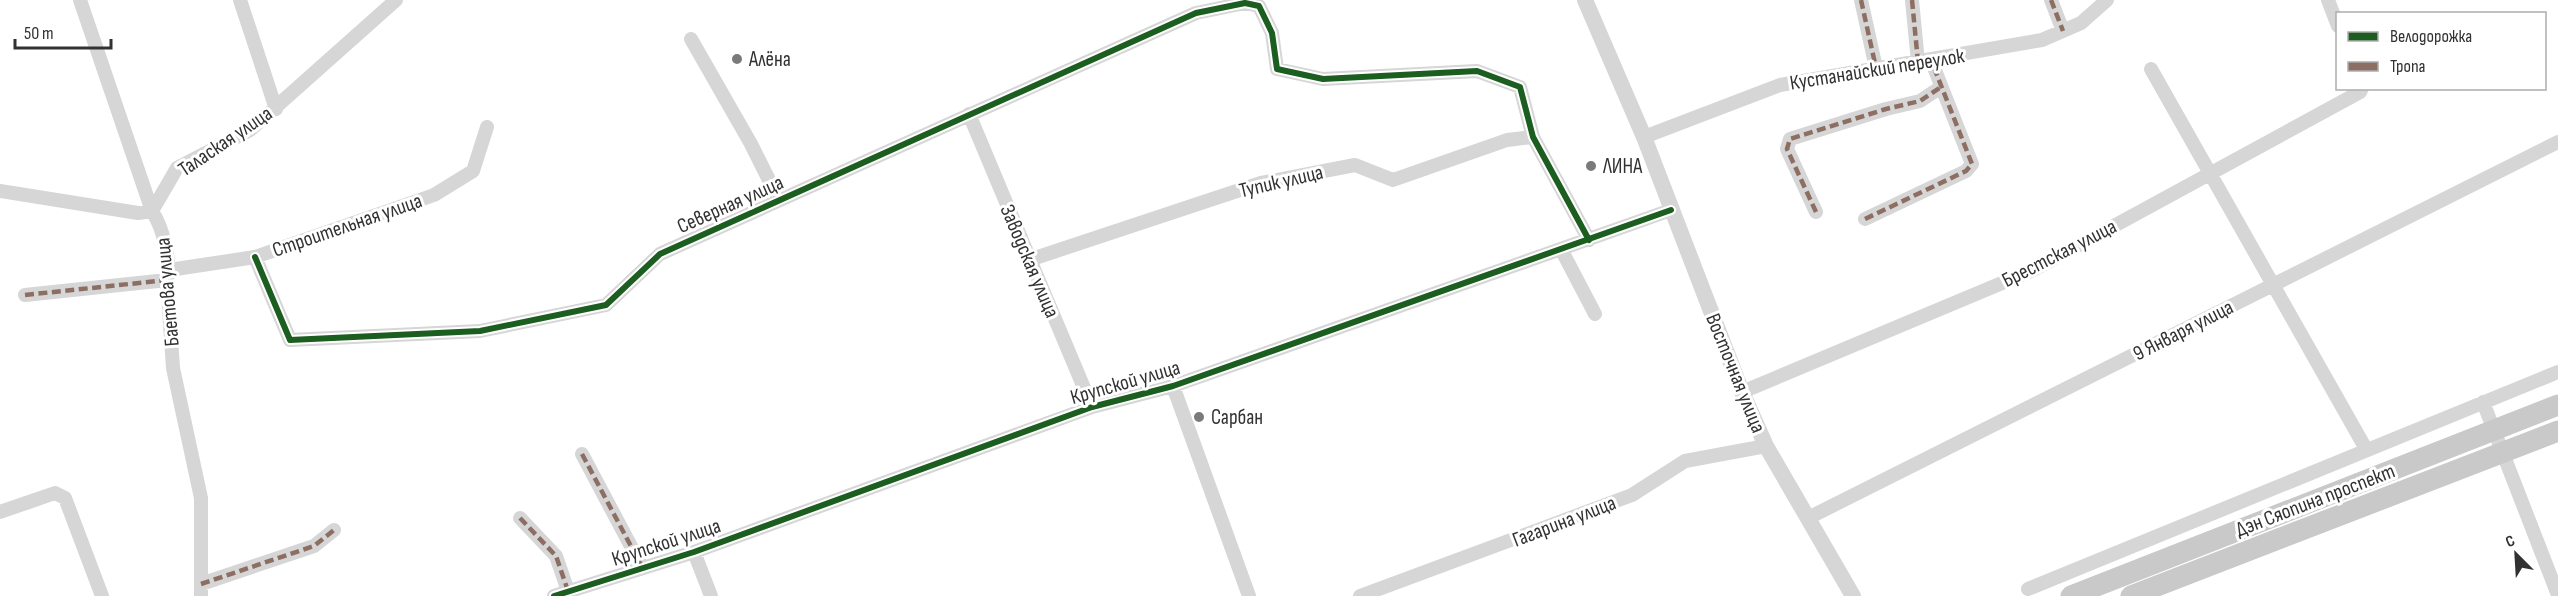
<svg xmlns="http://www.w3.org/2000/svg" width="2558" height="596" viewBox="0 0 2558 596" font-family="'Sofia Sans Condensed',sans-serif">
  <rect width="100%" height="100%" fill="#fff"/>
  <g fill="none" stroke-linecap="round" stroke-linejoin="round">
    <path stroke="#d6d6d6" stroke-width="14" d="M80,0L152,211C163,228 171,259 167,280L173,368L201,498V596
      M240,0L276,109
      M1861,0L1876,68
      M1912,0L1918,62
      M2051,0L2063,31
      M2328,0L2338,26
      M691,39L751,144L779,200
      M2151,69L2366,449
      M969,114L1092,407
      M1644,137L1780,85L2042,40L2081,23L2107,0
      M0,191L138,213L152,211L177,168L250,130L396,0
      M1816,212L1787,149L1790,139L1886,109L1920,101L1941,87
      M1865,219L1966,171L1972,164L1931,60
      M1561,249L1595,314
      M255,257L290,340L480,331L606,305L660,254L1196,13L1245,3L1259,6L1272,33L1277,69L1323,79L1477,71L1520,87L1533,137L1589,240
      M1029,260L1261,183L1355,165L1393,180L1507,140L1533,137
      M169,270L255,257L434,195L473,171L487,127
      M25,295L167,280
      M1173,386L1249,596
      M1742,392L2033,270L2360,92L2362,88
      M2483,402L2558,595
      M582,454L642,567
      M0,512L55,493L65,498L102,596
      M520,518L556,556L568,591
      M1808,518L2558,142
      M694,552L711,596
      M201,584L314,546L334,530
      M2028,589L2558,372
      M554,596L694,552L1092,407L1173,386L1671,210
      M1360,596L1632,495L1685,461L1766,446"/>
    <path stroke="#d6d6d6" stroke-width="16" d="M1585,0L1644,137L1742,392L1766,446L1853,596"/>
    <path stroke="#c9c9c9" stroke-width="21" d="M2071,596L2558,405
      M2131,596L2558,431"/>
    <path stroke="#8d6e63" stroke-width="4.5" stroke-dasharray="9 4.5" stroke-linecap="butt" d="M1861,0L1876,68
      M1912,0L1918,62
      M2051,0L2063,31
      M1816,212L1787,149L1790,139L1886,109L1920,101L1941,87
      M1865,219L1966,171L1972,164L1931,60
      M25,295L167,280
      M582,454L642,567
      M520,518L556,556L568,591
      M201,584L314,546L334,530"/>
    <g stroke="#fff" stroke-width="10">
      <path id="cycleway" d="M255,257L290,340L480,331L606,305L660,254L1196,13L1245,3L1259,6L1272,33L1277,69L1323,79L1477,71L1520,87L1533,137L1589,240
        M554,596L694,552L1092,407L1173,386L1671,210"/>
    </g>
    <use href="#cycleway" stroke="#1b5e20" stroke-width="6"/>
  </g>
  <g fill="#7a7a7a" stroke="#fff" stroke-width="2">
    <circle cx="737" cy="59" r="6"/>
    <circle cx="1591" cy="166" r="6"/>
    <circle cx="1199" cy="417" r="6"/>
  </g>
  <g text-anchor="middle" stroke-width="6" stroke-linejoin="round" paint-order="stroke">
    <g font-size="21" fill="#323232" stroke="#fff" text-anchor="start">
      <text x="749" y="66">Алёна</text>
      <text x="1603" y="173">ЛИНА</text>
      <text x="1211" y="424">Сарбан</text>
    </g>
    <g font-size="21" fill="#323232" stroke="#fff">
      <text transform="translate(1877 69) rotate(-9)" y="7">Кустанайский переулок</text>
      <text transform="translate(225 141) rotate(-34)" y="7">Талаская улица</text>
      <text transform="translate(1281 181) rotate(-13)" y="7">Тупик улица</text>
      <text transform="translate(730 204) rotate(-24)" y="7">Северная улица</text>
      <text transform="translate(347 225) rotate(-19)" y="7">Строительная улица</text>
      <text transform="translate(2059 253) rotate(-27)" y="7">Брестская улица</text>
      <text transform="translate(1030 261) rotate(67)" y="7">Заводская улица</text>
      <text transform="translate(167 292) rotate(-95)" y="7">Баетова улица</text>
      <text transform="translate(2183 330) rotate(-27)" y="7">9 Января улица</text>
      <text transform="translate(1736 373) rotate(68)" y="7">Восточная улица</text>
      <text transform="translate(1125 382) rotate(-16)" y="7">Крупской улица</text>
      <text transform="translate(2315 500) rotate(-21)" y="7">Дэн Сяопина проспект</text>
      <text transform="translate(1564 521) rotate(-21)" y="7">Гагарина улица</text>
      <text transform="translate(666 542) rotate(-18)" y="7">Крупской улица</text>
    </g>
  </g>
  <rect x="2336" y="12" width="210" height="78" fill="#ffffff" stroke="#adadad" stroke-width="1.5"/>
  <rect x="2348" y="32" width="30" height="9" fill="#1b5e20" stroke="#adadad" stroke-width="1.5"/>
  <text x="2390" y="42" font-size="18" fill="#323232">Велодорожка</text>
  <rect x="2348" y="62" width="30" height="9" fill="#8d6e63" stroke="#adadad" stroke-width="1.5"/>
  <text x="2390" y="72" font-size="18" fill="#323232">Тропа</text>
  <g transform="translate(2516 554) rotate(336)" stroke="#ffffff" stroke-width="4.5" paint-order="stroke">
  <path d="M0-4.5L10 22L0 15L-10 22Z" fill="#323232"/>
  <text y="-9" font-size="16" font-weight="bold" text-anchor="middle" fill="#323232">С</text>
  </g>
  <path d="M15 39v9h96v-9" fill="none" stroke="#323232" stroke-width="3"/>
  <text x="24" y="39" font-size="18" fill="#323232" stroke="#ffffff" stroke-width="4.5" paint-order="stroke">50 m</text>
</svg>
